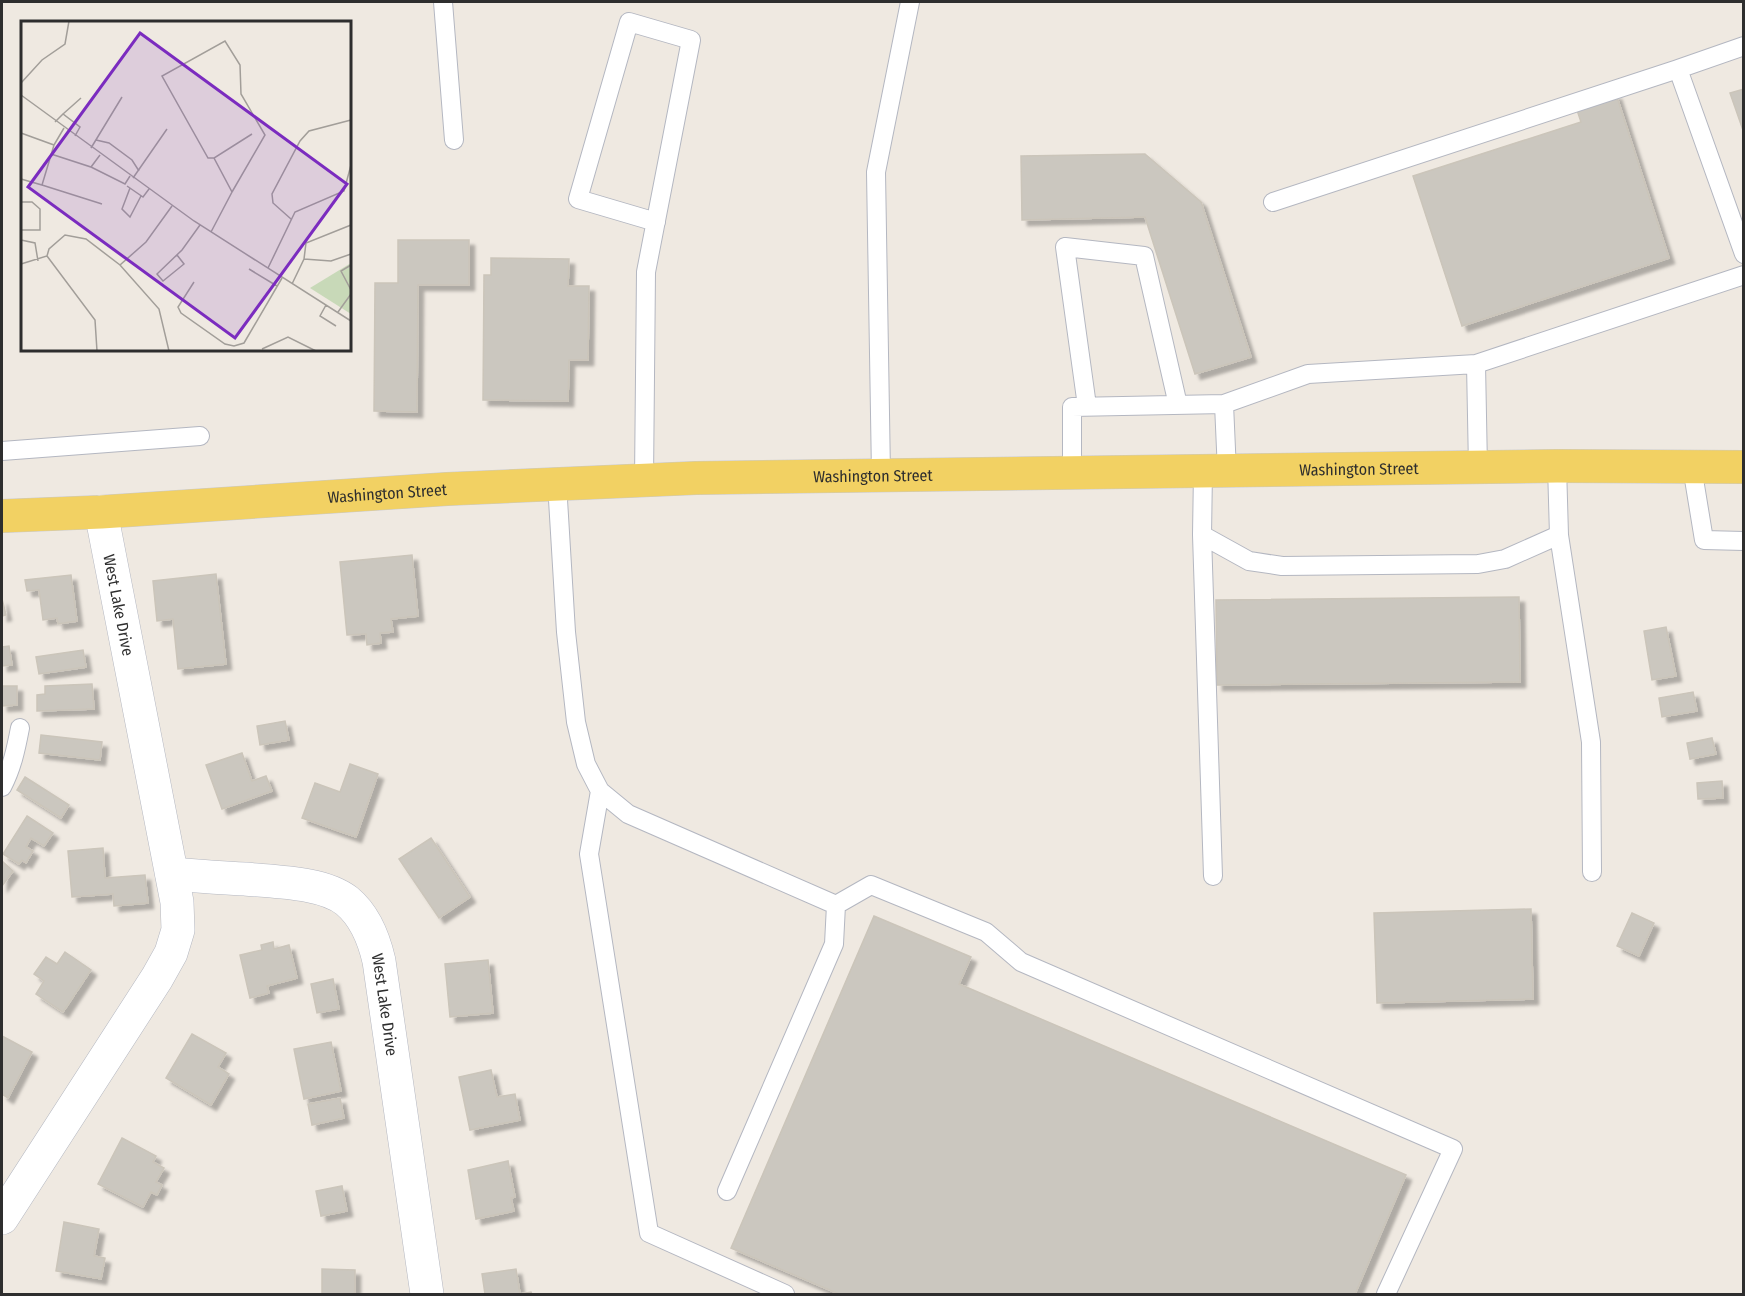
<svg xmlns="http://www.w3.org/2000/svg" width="1745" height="1296" viewBox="0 0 1745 1296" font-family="'Fira Sans Condensed',sans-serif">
  <defs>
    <filter id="shadow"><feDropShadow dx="5.5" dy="5.5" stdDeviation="1.5" flood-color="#0004"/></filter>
  </defs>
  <rect width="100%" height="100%" fill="#efe9e1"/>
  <path fill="#cbc7bf" stroke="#cbc5ba" stroke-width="1.5" filter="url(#shadow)" d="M1744,89V133L1730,93Z
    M1616,94L1669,258L1462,326L1413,176L1581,122L1576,107Z
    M1145,154L1201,202L1251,357L1195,374L1145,217L1022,220L1021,156Z
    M398,240H469V285H418L417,412L374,411L375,283H398Z
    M491,258L569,259L568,286H589L588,360H569L568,401L483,400L484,275H491Z
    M412,555L418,616L391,619L393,632L380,633L381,643L367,645L366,634L347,635L340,562Z
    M216,574L226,664L178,669L173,619L157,621L153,581Z
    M71,575L77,621L58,624L57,618L43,620L39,590L27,591L25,580Z
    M1519,597L1520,682L1217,685L1216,600Z
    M2,599L6,615L2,616Z
    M1666,627L1676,676L1652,680L1644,631Z
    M9,646L12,665L2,666V647Z
    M83,650L86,667L39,674L36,657Z
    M92,684L94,709L37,711V695L45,694V686Z
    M2,686H17V705L2,706Z
    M1693,692L1697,711L1662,717L1659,698Z
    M285,721L289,740L260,745L257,726Z
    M41,735L102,742L100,760L39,753Z
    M1712,738L1716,754L1690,759L1687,743Z
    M242,753L252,781L266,776L272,791L222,809L206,765Z
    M350,764L378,774L356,837L302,818L315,783L340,792Z
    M25,777L69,805L61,818L17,790Z
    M1722,781L1723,798L1698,799L1697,783Z
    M27,816L53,833L44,846L31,838L26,847L33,851L26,863L22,860L19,864L3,854Z
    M431,838L470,897L439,918L399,859Z
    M103,848L105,878L145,875L148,903L114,906L113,894L72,897L68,851Z
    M2,861L13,871L2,886Z
    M1531,909L1533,999L1377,1003L1374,913Z
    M1632,913L1654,923L1639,956L1617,946Z
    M874,916L971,957L959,984L1406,1175L1355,1294H839L731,1248Z
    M273,942L274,949L289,945L297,978L267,986L269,993L250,998L240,955L262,950L261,945Z
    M65,952L91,970L63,1012L36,994L44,981L34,974L46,957L57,964Z
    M488,960L493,1013L450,1017L445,964Z
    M333,979L339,1009L317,1013L311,984Z
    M192,1034L226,1053L218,1067L229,1074L211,1105L166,1078Z
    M2,1036L32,1052L8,1098L2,1094Z
    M331,1042L341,1091L304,1099L294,1049Z
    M491,1070L497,1097L515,1094L520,1120L470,1130L459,1077Z
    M340,1098L344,1118L312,1125L308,1104Z
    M122,1138L156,1156L153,1162L164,1168L156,1182L162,1185L157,1195L151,1192L143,1207L98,1184Z
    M508,1161L515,1197L511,1198L514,1211L476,1219L468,1170Z
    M342,1186L347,1211L321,1216L316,1191Z
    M64,1222L99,1229L94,1256L105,1258L101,1279L56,1271Z
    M322,1269L355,1270V1294H322Z
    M516,1269L520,1294L531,1292L532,1294H485L482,1274Z"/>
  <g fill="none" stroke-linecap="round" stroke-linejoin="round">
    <g stroke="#b4b7c1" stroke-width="20">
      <path id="lane" d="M443,2L454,140
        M1744,46L1678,69L1744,254
        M1273,202L1678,69
        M1087,406L1065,247L1144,256L1178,405
        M2,451L200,436
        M1557,466L1559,535L1591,742L1592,872
        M1692,467L1704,540L1744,541
        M1478,468L1476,364L1744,275
        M1203,472L1202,535L1213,876
        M1227,472L1224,404L1308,374L1476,364
        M1072,473V407L1224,404
        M881,474L876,172L910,2
        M644,480L646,272L691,40L629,22L578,199L656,222
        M557,483L566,632L576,722L586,764L600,791L628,814L836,905L834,944L727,1191
        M1202,535L1249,561L1282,566L1478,564L1505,559L1559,535
        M2,787C12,768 16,749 20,728
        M600,791L589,854L649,1233L785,1294
        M836,905L871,885L986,932L1021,962L1453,1149L1386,1294"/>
    </g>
    <g stroke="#b4b7c1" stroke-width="34">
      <g id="street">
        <path id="s1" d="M172,874C196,876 221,878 245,879C275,882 323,882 347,901C365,916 374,939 379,961L427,1294"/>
        <path d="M2,1218L157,978L171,953L178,930L177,902L101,512"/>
      </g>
    </g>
    <g stroke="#c9c9c9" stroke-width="34">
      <g id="primary">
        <path id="s2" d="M2,516L101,512L447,489L696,478L1557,466L1744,467"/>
      </g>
    </g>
    <use href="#lane" stroke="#fff" stroke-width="18"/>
    <use href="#street" stroke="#fff" stroke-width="33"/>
    <use href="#primary" stroke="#f2d163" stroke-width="33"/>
  </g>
  <g text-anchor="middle" stroke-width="4.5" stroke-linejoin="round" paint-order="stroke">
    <g font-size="16" fill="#2e2e2e" stroke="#fff">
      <text dy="6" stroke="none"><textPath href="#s2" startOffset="1358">Washington Street</textPath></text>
      <text dy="6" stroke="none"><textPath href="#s2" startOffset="872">Washington Street</textPath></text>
      <text dy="6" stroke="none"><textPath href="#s2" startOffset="386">Washington Street</textPath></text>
      <text transform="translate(119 605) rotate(79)" y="6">West Lake Drive</text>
      <text dy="6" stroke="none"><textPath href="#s1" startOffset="292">West Lake Drive</textPath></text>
    </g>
  </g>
  <g transform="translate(21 21)">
    <rect width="330" height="330" fill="#efe9e1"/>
    <path d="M330,242V293L289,267Z" fill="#c8d9b8"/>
    <path fill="none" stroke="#a29e99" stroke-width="1.5" d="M0,62L21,39L44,23L48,0M0,74L173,200L330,300M42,93L60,77M34,101L42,93L59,106L54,115M0,112L33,124L43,107M75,119L88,122L111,139L118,150M70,127L101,76M30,133L70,146L79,134M193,137H187L141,55L204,20L219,44L220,73L244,114L211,171M70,146L104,163L109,155M112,157L146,108M0,158L21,164L33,124M21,164L81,183M106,165L122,176L128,168M109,167L101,188L109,196L120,175M0,181H11L19,188V209H0M270,198L252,182L251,173L279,120L288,110L330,99M190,211L211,171L193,137L231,113M0,219L14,222L17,240M156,234L163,243L142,260L136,253L161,229L179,204M26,235L74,299L76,330M283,238L310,240L330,233M0,243L26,235L28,228L44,214L65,218L99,244L138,288L148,330M99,244L125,221L151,185M330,244L320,250L330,269M247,247L274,191L323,170L330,144M228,248L256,265M173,261L157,286L160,292L204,323L213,325L223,322L261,257M271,263L283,238L285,222L330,204M305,284L299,295L315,305M317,291L330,273M241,328L267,316L295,330"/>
    <path fill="#7b2cbf" fill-opacity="0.15" stroke="#7b2cbf" stroke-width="3" d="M119,12L326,163L214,317L7,166Z"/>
    <rect width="330" height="330" fill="none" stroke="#2e2e2e" stroke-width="3"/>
  </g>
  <rect width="1745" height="1296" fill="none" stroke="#2e2e2e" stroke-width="6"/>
</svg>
